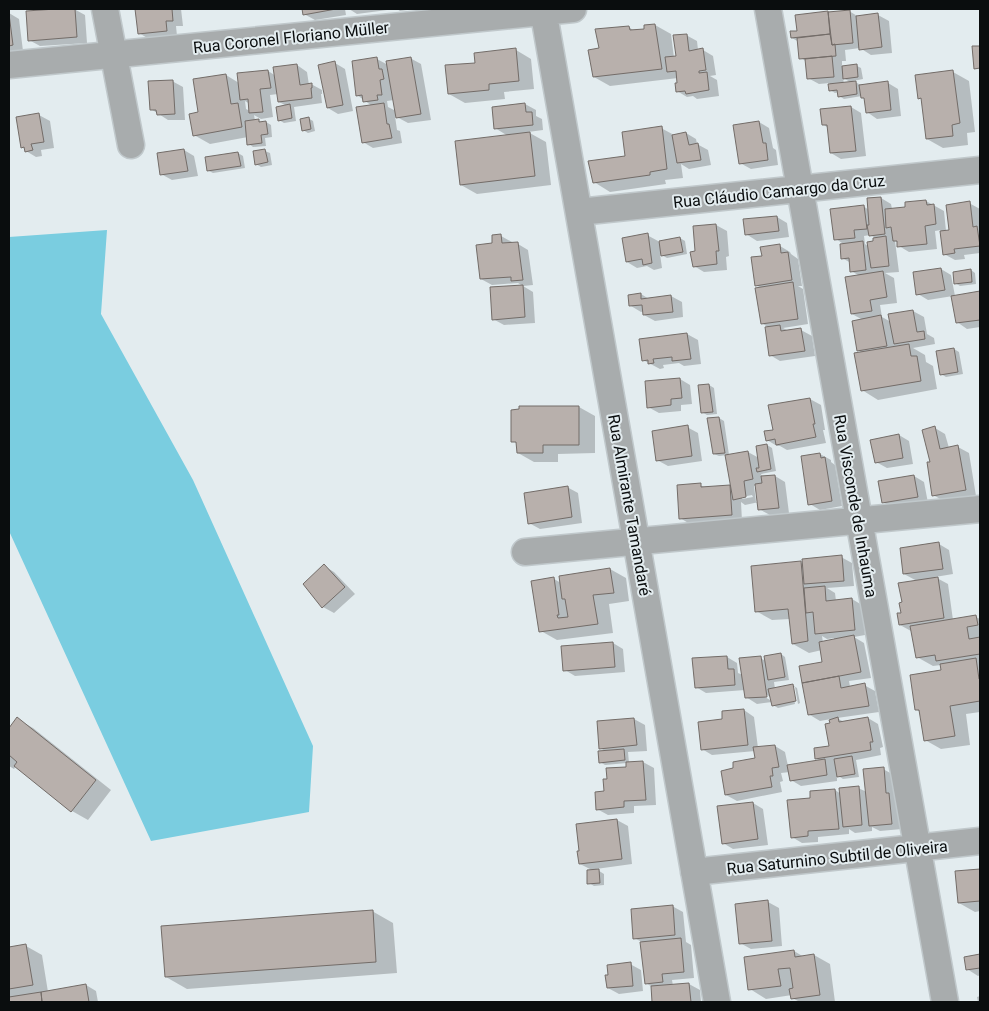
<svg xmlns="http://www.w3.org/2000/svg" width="989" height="1011" viewBox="0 0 989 1011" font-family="Roboto,sans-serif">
  <rect width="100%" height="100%" fill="#e3ecef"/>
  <path fill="#7acde0" d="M107,230L101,314L193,480L313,746L309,812L151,841L9,531V237Z"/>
  <path fill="#0003" fill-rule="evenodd" d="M74,9L85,15L87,43L40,46L29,40L28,12Z
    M136,9H181L183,26H176L177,36L149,39L139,33Z
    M303,9H345L346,15L315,20L304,14Z
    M349,9H387V10L357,14Z
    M397,9H415L400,11Z
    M849,11L859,17L878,15L889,21L892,53L871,55L860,48L845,50L846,61H842V67L857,66L861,68L863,79L853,81L861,85L888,83L898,89L901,116L877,119L867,112L866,100L862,96L844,99L839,96V92L835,93L830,90V83L819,84L808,78L807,62L801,58L799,42L792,38L799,32L830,13ZM843,78L852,83L844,84Z
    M9,13L19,19L23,51L9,53Z
    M655,25L671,34L674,58L677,57L686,35L697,41L698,50H703L713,56L716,75L710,76L717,80L719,96L697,99L693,96L687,97L677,91L678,84V78L610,86L594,77L600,49L629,27L634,31L645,30Z
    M516,50L531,59L534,89L504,92L505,99L465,103L449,94Z
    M410,58L421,64L431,120L408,123L395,116L397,130L400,131L402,143L373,148L363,142L372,106L357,95L377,59L388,65ZM394,100L396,111L388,107L387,101Z
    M335,63L345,69L353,111L338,114L328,108Z
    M297,65L307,72L309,85L311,84L322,90V94H321L322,103L294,107L296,121L284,123L279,120L287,106L279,102L278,94L270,95L273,117L261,119L254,115L255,121H259L262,123L266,122L271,125L272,137L265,138L266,146L253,147L249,144L248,137L210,144L194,135L199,113L226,75L239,83L268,71L276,76ZM245,101L250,104V111L246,109Z
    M953,72L969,81L975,132L967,133L968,145L943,148L927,139L923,100L919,98Z
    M172,81L183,87L185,120H168L151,109Z
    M525,104L536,110V116L542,119L543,130L528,132L546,142L551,185L477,194L461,185L508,136L495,128Z
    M851,107L861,113L866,156L841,159L831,153L828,128L823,124Z
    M39,115L50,121L54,148L41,150L42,156L36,157L26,151L25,149L22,147Z
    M308,118L313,121L315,131L308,133L303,130Z
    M759,122L769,128L773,148L776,150L778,165L751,169L740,163Z
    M661,128L674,135L686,133L696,139L697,144L708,150L711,165L689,169L681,164L683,178L665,180L666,184L610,192L594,182Z
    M184,150L194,156L198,176L172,180L161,174Z
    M265,151L270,153L272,165L261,167L256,164Z
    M238,153L243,156L245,168L213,173L209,171Z
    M881,198L891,204L892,209L906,208L926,201L944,211L946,231H950L969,203L980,209V253L964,255L965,259L955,260L944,254L941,230L935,231L937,249L909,252L899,246V243L895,241L899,272L885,273L894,278L897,303L880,305L882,317L891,322L913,311L924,317L927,334L934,338L935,344L913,348L925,355L926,362L933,366L937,389L878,400L862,390V353L858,350L863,320L852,314L860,276L851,271V263L842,258L845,245L836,239L863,206L869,210ZM870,235L874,237V242L869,247L865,244L864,236Z
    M777,217L787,223L789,237L757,241L746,234Z
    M716,225L727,231L729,256L726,257L727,270L704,272L694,266L697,253Z
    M647,235L658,241V242L680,238L685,241L687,254L667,258L660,254L662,268L654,270L647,266L637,268L627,262Z
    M501,236L512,242V244H518L528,250L533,285L523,286L533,292L535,323L504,325L493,319L523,286L518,283L492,285L481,279L494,245Z
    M780,246L790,252L791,254L798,259L802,286H798L803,289L808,324L783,328L789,331L801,330L812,336L815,356L780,361L770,355L769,328L762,323L761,288L756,285L763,257Z
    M941,269L951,275L955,296L980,293V327L967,329L957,322L953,296L928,300L918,294Z
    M971,270L975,273L976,284L960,286L955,283Z
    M641,294L649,299L671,296L682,302L683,317L655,321L644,315V311L641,312L631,306Z
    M687,334L698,340L701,364L684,366L679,363L663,365L664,368L660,369L643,360Z
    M954,349L959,352L963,374L946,377L941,374Z
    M680,379L690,385L692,404L681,405V411L659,413L648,407Z
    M709,385L714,388L717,414L707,415L702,412L699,386Z
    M810,399L821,405L825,430H823L826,443L787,450L780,446H777L767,440L774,431Z
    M579,407L595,416V453L558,454V462H534L518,453V444L513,441Z
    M719,418L724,421L729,455L748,452L759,458L767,445L772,448L776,471L761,474L762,477L775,476L785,482L789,513L770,515L759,509V502L745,505L741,502L742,521L690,524L680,518L700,485L706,488L729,487L732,488L727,455L719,456L714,454ZM754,486H757L758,502H756ZM752,495L753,497L742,499V497Z
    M687,427L698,433L702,461L668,466L657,460Z
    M935,428L945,434L949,448L958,447L969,453L976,496L944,501L933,495L931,463Z
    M899,435L909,441L913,464L887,468L876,462Z
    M820,454L831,460V462L835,465L842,506L820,510L810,504Z
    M914,476L924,482L928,503L893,508L883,502Z
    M567,487L578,493L582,523L540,529L529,523Z
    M939,544L949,550L953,574L935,577L948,584L953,620L976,617L980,619V712L966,714L970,745L941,749L925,740L920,712L916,709L942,671L941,665L933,666L917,657L912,630L911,631L900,625L902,614L917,581L904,574Z
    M841,557L852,563L854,586L827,588L835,593L836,601L852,599L862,605L865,635L854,637L864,643L871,678L849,681L850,687L864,685L875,691L879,712L837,718L844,722L868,718L878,724L883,747L880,748L881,755L856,760L859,777L843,779L837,775V781L801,786L791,780L790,772L781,773L783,781L780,782L782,792L737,801L726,795L735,769L756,759L755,751L712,755L702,749L724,720L744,710L754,717L758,748L775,746L785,752L788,766L821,761L816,759L830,747L831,719L820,721L810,715L824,663L822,650L809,653L793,644L790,619L772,620L756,611L801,563L804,565ZM822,636L827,639L834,638V640L823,643Z
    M324,566L334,572L355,594L334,613L323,607L305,584Z
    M610,569L626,578L629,601L609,604L613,633L557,640L541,631L554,579L561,583Z
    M613,643L623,649L625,672L575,676L565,670Z
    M781,654L785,657L789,680L774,682L775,689L792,685L797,688L800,703L798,704L795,687H792L795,704L778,708L773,705L772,702L757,704L746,697L745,690L706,693L696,687L727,657L737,663L738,673L743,675L760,658L766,661ZM762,692L772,698V701L761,695Z
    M17,719L33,728L111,790L88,820L72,811L16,766L14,769L9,766V730Z
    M634,719L645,725L647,751L628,752L629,763L643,762L654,768L656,805L634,806V813L608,815L597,809L605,792L627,768V763L605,765L600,762L607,752L600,748Z
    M883,769L894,775L902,829L880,831L872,827V831L855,833L849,829V834L818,837V842L802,843L792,837L812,799L835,790L841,794L858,788L867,792Z
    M753,803L763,809L768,845L733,849L723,843Z
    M617,820L628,826L632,864L596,869L604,874V885L594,886L589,883L594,871L580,864Z
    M980,870V911L975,912L959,903L956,872Z
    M768,902L779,908L782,946L751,949L740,943Z
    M672,906L683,912L686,942L691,945L694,978L672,980L673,986L689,984L700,990L701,1002H654L652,987L646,983L642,942L634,938Z
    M372,911L393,923L397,973L187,989L166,977Z
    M26,946L42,955L48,992L86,985L96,991L98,1002H9V948Z
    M794,951L804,957L814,955L830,964L835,1002H800L792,998V995L766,999L750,989Z
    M980,955V975L978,976L967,969L965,958Z
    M630,964L641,970L643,991L619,994L608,988Z
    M980,996V1002H978L977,997Z"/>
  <path fill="#b8b0ac" stroke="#736c68" d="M56,9H75L77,37L28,41L26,11Z
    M135,9H172L173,21H166L167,31L138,34Z
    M302,9H336L303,15Z
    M850,10L853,43L832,45L828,12Z
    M828,11L830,34L791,38L790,31H797L795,15Z
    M878,13L882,47L859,50L856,16Z
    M9,14L13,45L9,46Z
    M655,24L662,69L593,77L588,50L599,48L595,29L629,26L630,30L644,29V25Z
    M687,34L689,51L703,48L706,70L699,71V73L707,72L709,90L686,94L685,91L676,92L675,83H677L676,71L667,72L665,57L676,56L673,35Z
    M830,34L832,45L835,44L836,56L799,59L797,38Z
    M972,46H980V68L974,69Z
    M516,48L519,81L489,84V90L448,94L445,65L475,63L474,53Z
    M832,56L834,77L807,79L805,59Z
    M377,57L379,69H382L384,79L380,80L382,95H377L378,100L363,102L362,95L356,96L352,61Z
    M411,57L421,114L396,118L386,61Z
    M335,61L343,105L327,108L318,65Z
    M297,64L300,85L312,83V88H311L312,98L278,102L273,67Z
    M857,64L858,77L843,79L842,66Z
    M268,70L271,88L260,89L263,112L249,113L248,99L240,100L237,73Z
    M953,70L960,123L952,125L953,136L926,139L921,98L918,99L915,75Z
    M226,74L231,104L238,103L242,127L193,136L189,114L198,112L193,79Z
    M173,80L175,114L157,115L156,110H150L148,81Z
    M856,81L857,94L838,97L837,90L829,91L828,84Z
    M888,81L891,110L866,113L864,98H861L859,85Z
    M384,103L387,124H389L392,138L362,143L356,107Z
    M525,103L526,112H532L533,125L494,129L492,107Z
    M290,104L292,118L278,121L276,107Z
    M851,106L856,151L830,153L827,125H822L820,109Z
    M39,113L44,142L31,144L33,150L25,152L24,147L21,148L16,117Z
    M309,117L311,129L302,131L300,119Z
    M259,119V122L266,121L268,134L261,135L262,143L247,145L245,121Z
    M759,121L763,143H766L768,160L739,164L733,125Z
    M662,126L667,169L650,172V175L593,183L588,161L625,156L622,132Z
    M530,132L535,176L460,185L455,141Z
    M686,132L689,145L698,143L701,160L677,163L672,135Z
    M184,149L188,171L160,175L157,153Z
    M265,149L268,162L255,165L253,151Z
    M238,152L241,166L207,171L205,157Z
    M881,197L885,234L869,236L867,225H869L867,198Z
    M926,200L927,205L934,204L936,224L925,226L927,244L897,247V241H893L891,227L886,228L885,209L905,207V202Z
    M970,201L973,227L977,226L980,246L954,249L955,253L943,255L940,231L949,230L946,205Z
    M864,205L867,229L854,230L855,238L834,240L830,209Z
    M777,216L779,231L745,235L743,219Z
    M716,224L719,251H716L717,264L693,267L690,252L695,251L693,226Z
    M648,233L652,263L643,265L642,259L626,262L622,238Z
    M501,234L502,243L518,242L523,280L511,281V277L480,279L476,245L492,243V235Z
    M886,236L889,266L871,268L867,242L873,241V238Z
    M680,237L683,252L661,256L659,241Z
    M863,241L866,270L850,272L849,258L841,259L840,244Z
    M780,244L781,253L788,252L792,280L755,286L751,257L762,256L760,247Z
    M941,268L945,290L916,295L913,272Z
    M971,269L972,282L954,284L953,272Z
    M883,271L887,297L870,300L872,311L851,314L845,277Z
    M793,282L798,319L761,324L755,288Z
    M523,285L525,317L492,320L490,287Z
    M980,291V320L956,323L951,296Z
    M641,293V299L671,295L673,312L643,315L642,305L629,306L628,295Z
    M913,310L917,332L924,331L925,339L894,344L888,314Z
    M881,315L887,346L857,351L852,321Z
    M780,325L781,331L801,328L805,351L769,356L765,327Z
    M687,333L691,359L672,361V357L653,359L654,363L648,364V360L642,361L639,339Z
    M909,344L911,356H917L921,381L861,391L854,353Z
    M954,348L958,372L940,375L936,351Z
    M680,378L682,398L671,399V405L647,408L645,381Z
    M709,384L713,412L701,413L698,385Z
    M810,398L815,424H813L816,437L776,445L775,439L766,441L764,431L773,430L768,405Z
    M519,406H579V445H543V453H517L516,442H511V410L519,409Z
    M719,417L725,453L713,454L707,418Z
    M688,425L692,456L656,461L652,431Z
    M935,426L940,449L958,445L966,490L932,496L927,462H930L922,430Z
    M899,434L903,458L875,463L870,440Z
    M767,444L771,469L757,472L756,468H759L756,446Z
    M748,451L753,479L744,481L746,497L733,500L725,455Z
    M820,453L821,458L825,457L832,501L808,505L801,456Z
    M775,475L779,508L758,510L755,484L762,483L761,476Z
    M914,475L918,497L882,503L878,481Z
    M701,483V487L730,485L732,515L679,519L677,485Z
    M568,486L572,517L528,524L524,493Z
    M939,542L943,569L903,574L900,548Z
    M842,555L844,581L804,584L802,559Z
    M801,561L808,641L792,644L788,609L755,612L751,566Z
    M324,564L345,587L322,608L303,584Z
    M610,568L614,593L593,595L598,624L539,632L531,581L554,577L559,615H557L558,618L568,617L565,599H562L559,576Z
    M938,577L944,618L899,625L897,613H901L899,603L902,602L898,583Z
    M825,586L826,601L852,598L855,630L815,634L813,612L806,613L804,588Z
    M976,615L978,625L967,627L969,639L980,637V654L936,661L935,655L916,658L910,626Z
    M854,635L861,672L802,683L799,666L822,662L819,642Z
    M613,642L615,667L563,671L561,646Z
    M781,653L785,677L768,680L764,656Z
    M727,656L728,669H734L735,685L695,688L692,658Z
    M761,656L767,697L745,698L739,658Z
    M976,658L979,679H980V701L950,706L955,736L924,741L919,710H915L910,675L941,670L940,664Z
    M839,676L841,688L865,683L869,706L808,715L802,683Z
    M793,684L796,701L772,706L768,689Z
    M744,709L748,745L701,750L698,722L722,719V711Z
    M17,717L96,780L71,812L14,766L17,762L9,755V728Z
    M838,717L839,722L868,717L873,742H870L871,750L815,759L814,748L829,746L825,724L830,723L829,720Z
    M634,718L637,745L599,749L597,721Z
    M775,745L779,767L772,768L773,776H770L772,787L725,795L721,771L733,768V762L755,758L753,747Z
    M624,749L625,760L599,763L598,751Z
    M852,756L855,774L837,777L834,759Z
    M825,759L827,775L790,781L787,765Z
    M643,761L646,800L624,801V807L596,810L595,792L604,791L603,779H607L606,768L626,767V762Z
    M884,767L886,793H889L892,824L869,826L863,769Z
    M859,786L862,825L843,827L839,788Z
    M835,789L839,829L808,831V836L791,838L787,800L810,798V791Z
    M753,802L758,839L722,844L717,806Z
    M617,819L622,859L579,864L577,851H579L576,824Z
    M599,869L600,883L587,884V870Z
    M980,869V901L958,903L955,871Z
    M768,900L772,941L739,944L735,904Z
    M673,905L675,935L633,939L631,909Z
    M373,910L376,962L165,977L161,926Z
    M681,938L684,972L662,974L663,982L645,984L640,942Z
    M26,944L33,985L9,989V947Z
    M794,950L795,957L814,954L820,995L791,999L789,989L793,988L790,968L778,969L781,986L748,990L744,957Z
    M980,954V968L966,970L964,957Z
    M631,962L633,986L607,988L605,975H608L607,965Z
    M689,983L691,1002H652L651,986Z
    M86,984L89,1002H42L41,992Z
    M41,992L42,1002H9V997Z"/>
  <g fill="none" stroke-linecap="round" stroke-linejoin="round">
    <g stroke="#c0c8cb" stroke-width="29">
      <path id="minor" d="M105,9L131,145
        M543,9L717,1002
        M768,9L945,1002
        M9,65L573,9
        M579,212L980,170
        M525,552L980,509
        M694,872L980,841"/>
    </g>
    <use href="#minor" stroke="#a8acad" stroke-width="26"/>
  </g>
  <g text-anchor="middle" stroke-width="4" stroke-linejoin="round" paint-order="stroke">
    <g font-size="16" fill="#0a0d0e" stroke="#e3ecef">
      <text transform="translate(291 37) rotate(-6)" y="6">Rua Coronel Floriano Müller</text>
      <text transform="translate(779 191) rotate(-6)" y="6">Rua Cláudio Camargo da Cruz</text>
      <text transform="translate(630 505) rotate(80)" y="6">Rua Almirante Tamandaré</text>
      <text transform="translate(856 506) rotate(80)" y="6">Rua Visconde de Inhaúma</text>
      <text transform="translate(837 857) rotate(-6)" y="6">Rua Saturnino Subtil de Oliveira</text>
    </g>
  </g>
  <rect width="989" height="1011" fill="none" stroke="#0a0d0e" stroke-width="20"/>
</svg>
